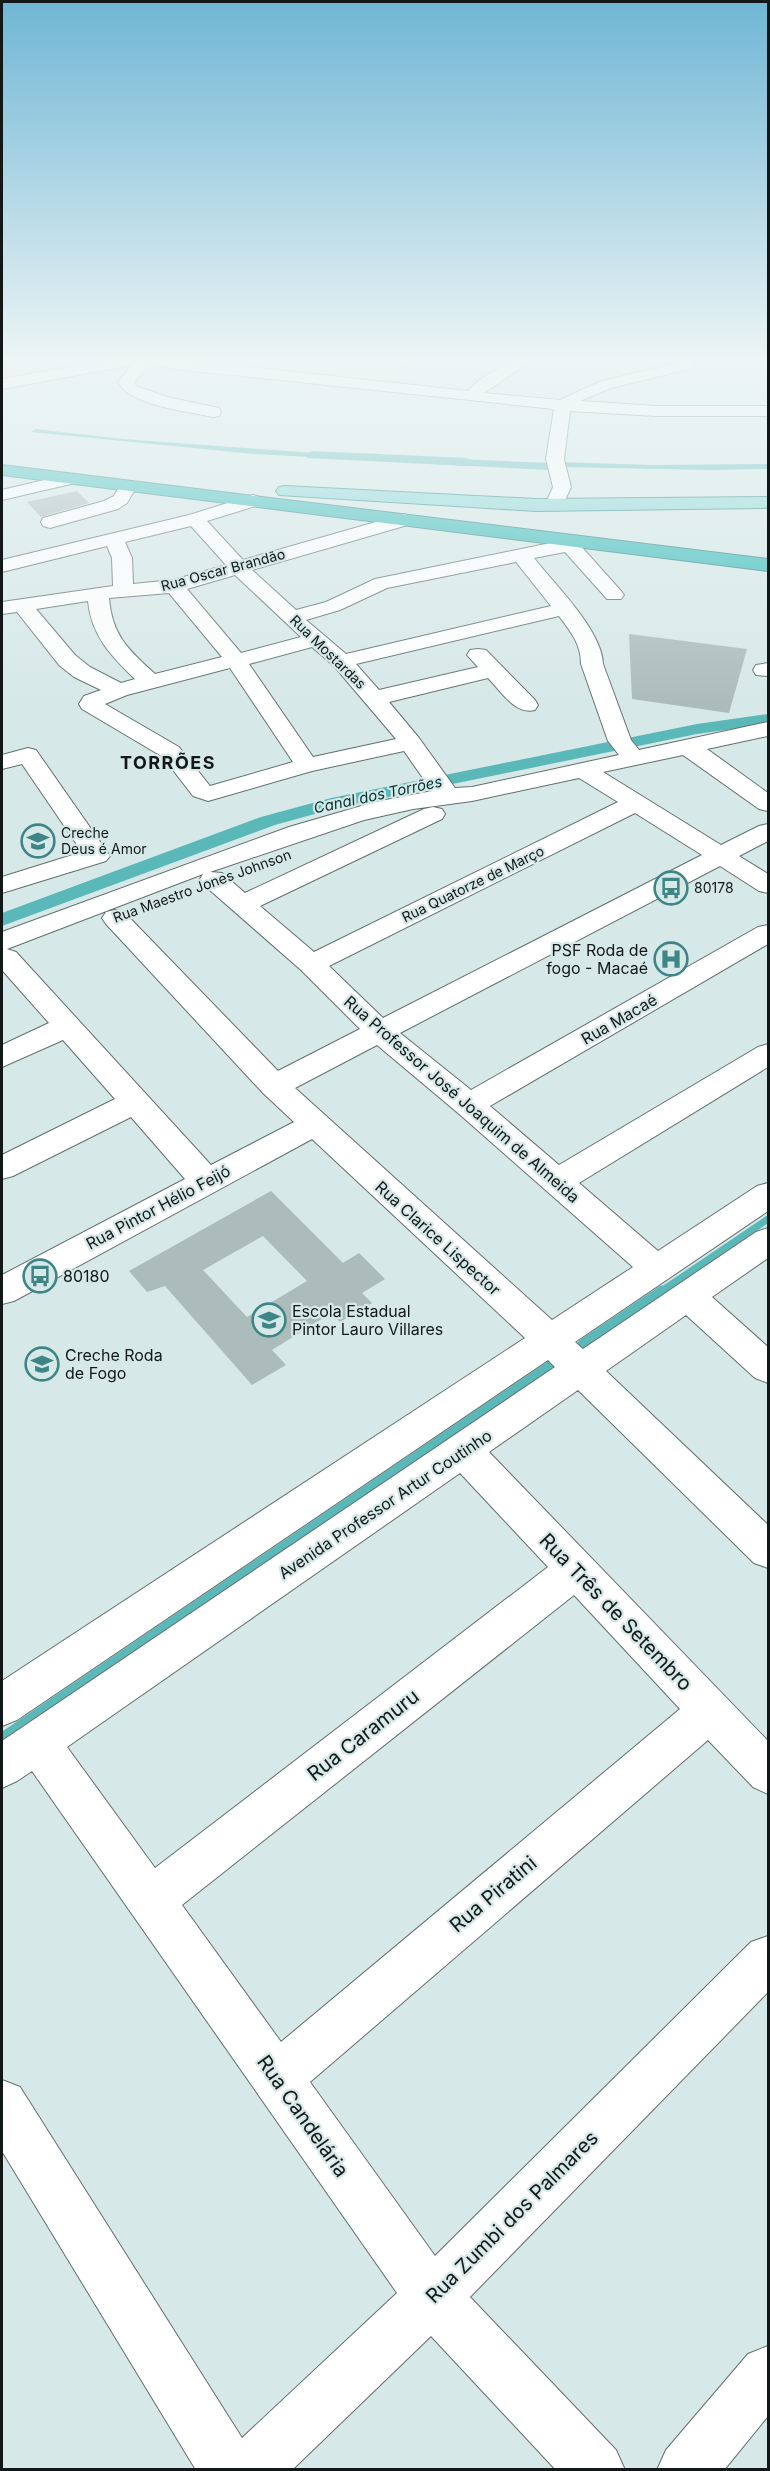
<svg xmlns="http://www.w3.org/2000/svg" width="770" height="2471" viewBox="0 0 770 2471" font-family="Inter,sans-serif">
  <rect width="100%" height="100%" fill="#d7e8e8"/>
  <path fill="#5ab9b8" d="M35,429L123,439L343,455L347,459L254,454L31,432Z
    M433,458L550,463L549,470L433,464Z
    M558,462L651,465L768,464V469L712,470L560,467Z"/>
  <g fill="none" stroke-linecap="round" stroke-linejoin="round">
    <path stroke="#5ab9b8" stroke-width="7" d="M660,1292L768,1219"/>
    <path stroke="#5ab9b8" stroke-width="9" d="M582,1344L662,1290
      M2,1737L549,1366"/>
    <path fill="#5ab9b8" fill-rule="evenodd" d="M312,451L467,458L474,462L467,466L307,458L305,455Z
      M768,714V724L697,734L340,807L275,825L2,926V913L261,817L331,798L697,724Z"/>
  </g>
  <path fill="#abbcbb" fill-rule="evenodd" d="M77,491L89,503L41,517L27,502Z
    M629,634L747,649L729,713L632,699Z
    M271,1191L343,1263L359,1253L385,1279L362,1293L372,1303L340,1322L331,1313L272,1350L286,1365L252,1385L165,1286L147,1292L129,1271ZM263,1236L307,1281L247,1317L203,1270Z"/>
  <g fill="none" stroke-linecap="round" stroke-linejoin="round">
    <g stroke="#60706f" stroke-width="2">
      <path id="minor" d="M119,358H168L468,391L478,381L515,358H533L524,366L484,393L560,400L599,382L687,360L693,362L695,365L693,368L611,388L580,401L656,406H768V416H656L570,411L564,459L571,487L561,509H547L545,505L553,487L546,459L554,409L167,368L149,362L147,368L134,382L136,386L167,397L219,408L221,412L219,416L213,417C187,411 131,406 118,382L132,365L2,389V379Z
        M395,358H412L415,362L407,367L401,365Z
        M69,474L75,475L78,479L75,483L2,500V490Z
        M128,481L134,482L137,486L127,503L118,509L50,528L43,526L41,522L43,518L104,501L114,496L122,482Z
        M253,495L259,497L262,501L259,505L207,521L243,560L404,514L411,516L413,520L411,524L252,570L296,610L326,602L375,579L560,541L562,536H576L579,544L621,591L624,595L621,599H607L565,552L534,558C555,585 602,630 603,664L631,740L639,750L768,722V736L707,749L768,793V811L759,809L683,755L603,772L721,845L759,826L768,824V841L739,856L768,874V893L759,891L720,866L400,1033L471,1090L758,927L768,925V944L490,1106L559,1165L758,1047L768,1044V1067L579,1183L658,1251L757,1186L768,1183V1211L575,1342L583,1349L756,1232L768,1228V1258L712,1297L768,1347V1383L755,1378L686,1315L606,1371L768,1525V1568L754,1563L578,1390L489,1452L768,1741V1794L753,1787L708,1740L310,2082L435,2256L751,1942L768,1936V1992L470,2297L616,2450L625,2470H556L431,2336L292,2470H196L2,2151V2080L20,2087L242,2438L397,2293L32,1771L17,1781L2,1788V1741L555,1367L548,1360L17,1720L2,1726V1681L525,1338L312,1139L14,1301L2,1304V1275L185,1179L131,1117L13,1176L2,1179V1155L115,1099L63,1040L2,1067V1045L49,1023L2,970V932L289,827L375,802L432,791L404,751L312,771L208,801L193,796L163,757L82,709L79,704L84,696L101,690L74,677L59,665L17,612L2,614V602L113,586L112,558L107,546L2,572V560L189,515ZM191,526L226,565L173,580L133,584L132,558L125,542ZM516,562L551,606L346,654L306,620L340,610L387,588ZM235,575L301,637L241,653L187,589ZM169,593L222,657L155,674C129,650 112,636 109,598ZM88,601C91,635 111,656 135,679L121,683L90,667L75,655L36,609ZM559,616C571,632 581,644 581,664L608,741L619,755L472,787L455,788L419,738L389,702L488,678C501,691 515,715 535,710L538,705L535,700L486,650L478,649L470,650L467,655L478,667L379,690L356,664ZM312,647L334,666L396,739L313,757L249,664ZM230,668L293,762L210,786L179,747L105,704L127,695ZM579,778L618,802L314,952L260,906L442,819L445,814L442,809L433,807L424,809L245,893L222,873L210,872L364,820L413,809L472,801ZM635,813L702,855L383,1018L329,966ZM203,874L200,879L204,885L301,970L360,1029L278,1071L124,912L115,910L106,912L102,918L106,924L263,1093L294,1122L211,1165L16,952L7,949ZM377,1045L458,1113L633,1267L552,1320L295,1088ZM460,1473L548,1567L155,1868L67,1747ZM574,1595L680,1709L281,2042L182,1905Z
        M768,663V676L756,675L753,670L756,665Z
        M28,748L36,750L110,856L106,861L2,893V877L82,852L22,764L2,769V755Z
        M768,2346V2416L724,2470H657L666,2450L748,2354Z"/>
    </g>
    <g stroke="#2a8281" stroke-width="2">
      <path id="major" d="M285,486L536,499L768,497V508L536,511L279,495L276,491L279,487Z"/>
    </g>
    <g stroke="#2a8281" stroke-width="2">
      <path id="highway" d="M2,465L768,559V571L2,475Z"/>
    </g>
    <use href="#minor" fill="#fff" fill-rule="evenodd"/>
    <use href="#major" fill="#87d6d6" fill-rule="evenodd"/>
    <use href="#highway" fill="#37bbba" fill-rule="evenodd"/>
  </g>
  <linearGradient id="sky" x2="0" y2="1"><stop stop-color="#6fb6d5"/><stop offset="0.51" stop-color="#edf5f5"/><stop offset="1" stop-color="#edf5f5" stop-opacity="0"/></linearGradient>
  <rect width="770" height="704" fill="url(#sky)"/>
  <defs>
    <g id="school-ring" transform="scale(1.725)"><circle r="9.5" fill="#d7e8e8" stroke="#3e8686" stroke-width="1.5"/><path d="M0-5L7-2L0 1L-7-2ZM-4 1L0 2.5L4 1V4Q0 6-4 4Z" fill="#3e8686"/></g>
    <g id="bus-ring" transform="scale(1.725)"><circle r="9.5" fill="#d7e8e8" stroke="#3e8686" stroke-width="1.5"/><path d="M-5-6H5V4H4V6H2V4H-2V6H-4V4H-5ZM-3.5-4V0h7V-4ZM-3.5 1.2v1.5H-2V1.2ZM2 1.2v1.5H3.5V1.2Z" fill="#3e8686"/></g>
    <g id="hospital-ring" transform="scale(1.725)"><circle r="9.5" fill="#d7e8e8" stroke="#3e8686" stroke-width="1.5"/><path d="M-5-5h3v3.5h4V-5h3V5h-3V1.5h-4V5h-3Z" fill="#3e8686"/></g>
  </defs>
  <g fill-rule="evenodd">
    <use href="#school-ring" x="38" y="841"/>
    <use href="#bus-ring" x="671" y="888"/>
    <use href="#hospital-ring" x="671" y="959"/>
    <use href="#bus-ring" x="40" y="1276"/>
    <use href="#school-ring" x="269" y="1320"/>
    <use href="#school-ring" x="42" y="1364"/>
  </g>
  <g text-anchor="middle" stroke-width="4.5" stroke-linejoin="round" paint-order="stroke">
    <g font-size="14" fill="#121818" stroke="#d7e8e8">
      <text transform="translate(223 570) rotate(-15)" y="5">Rua Oscar Brandão</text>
      <text transform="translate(328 652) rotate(44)" y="5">Rua Mostardas</text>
      <text transform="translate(473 884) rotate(-26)" y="5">Rua Quatorze de Março</text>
      <text transform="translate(202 886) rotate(-20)" y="5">Rua Maestro Jones Johnson</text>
    </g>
    <g font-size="14" fill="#121818" stroke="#d7e8e8" text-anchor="start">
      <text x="61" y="838">Creche<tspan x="61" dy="16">Deus é Amor</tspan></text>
      <text x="694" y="893">80178</text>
    </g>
    <g font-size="15" font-style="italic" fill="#013131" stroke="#d7e8e8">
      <text transform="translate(378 795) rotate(-12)" y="5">Canal dos Torrões</text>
    </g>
    <g font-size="16" fill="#121818" stroke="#d7e8e8" text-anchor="start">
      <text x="648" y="956" text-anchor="end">PSF Roda de<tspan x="648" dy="18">fogo - Macaé</tspan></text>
      <text x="63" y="1282">80180</text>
      <text x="292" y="1317">Escola Estadual<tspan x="292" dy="18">Pintor Lauro Villares</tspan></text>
      <text x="65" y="1361">Creche Roda<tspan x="65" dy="18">de Fogo</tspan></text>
    </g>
    <g font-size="16" fill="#121818" stroke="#d7e8e8">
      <text transform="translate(619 1019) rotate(-30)" y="6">Rua Macaé</text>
      <text transform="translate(462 1099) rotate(41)" y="6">Rua Professor José Joaquim de Almeida</text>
      <text transform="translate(158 1207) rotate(-28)" y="6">Rua Pintor Hélio Feijó</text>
      <text transform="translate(438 1238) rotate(42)" y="6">Rua Clarice Lispector</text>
      <text transform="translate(385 1504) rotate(-34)" y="6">Avenida Professor Artur Coutinho</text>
    </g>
    <g font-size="18" font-weight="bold" letter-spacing="1.5" fill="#121818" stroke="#d7e8e8">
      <text x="168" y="769">TORRÕES</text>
    </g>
    <g font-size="20" fill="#121818" stroke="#d7e8e8">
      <text transform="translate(616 1612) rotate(46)" y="7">Rua Três de Setembro</text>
      <text transform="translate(363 1735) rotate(-38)" y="7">Rua Caramuru</text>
      <text transform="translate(493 1894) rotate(-40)" y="7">Rua Piratini</text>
      <text transform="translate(303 2116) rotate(55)" y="7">Rua Candelária</text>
      <text transform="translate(512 2217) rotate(-45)" y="7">Rua Zumbi dos Palmares</text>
    </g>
  </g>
  <rect width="770" height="2471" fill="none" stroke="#121818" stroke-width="6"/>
</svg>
